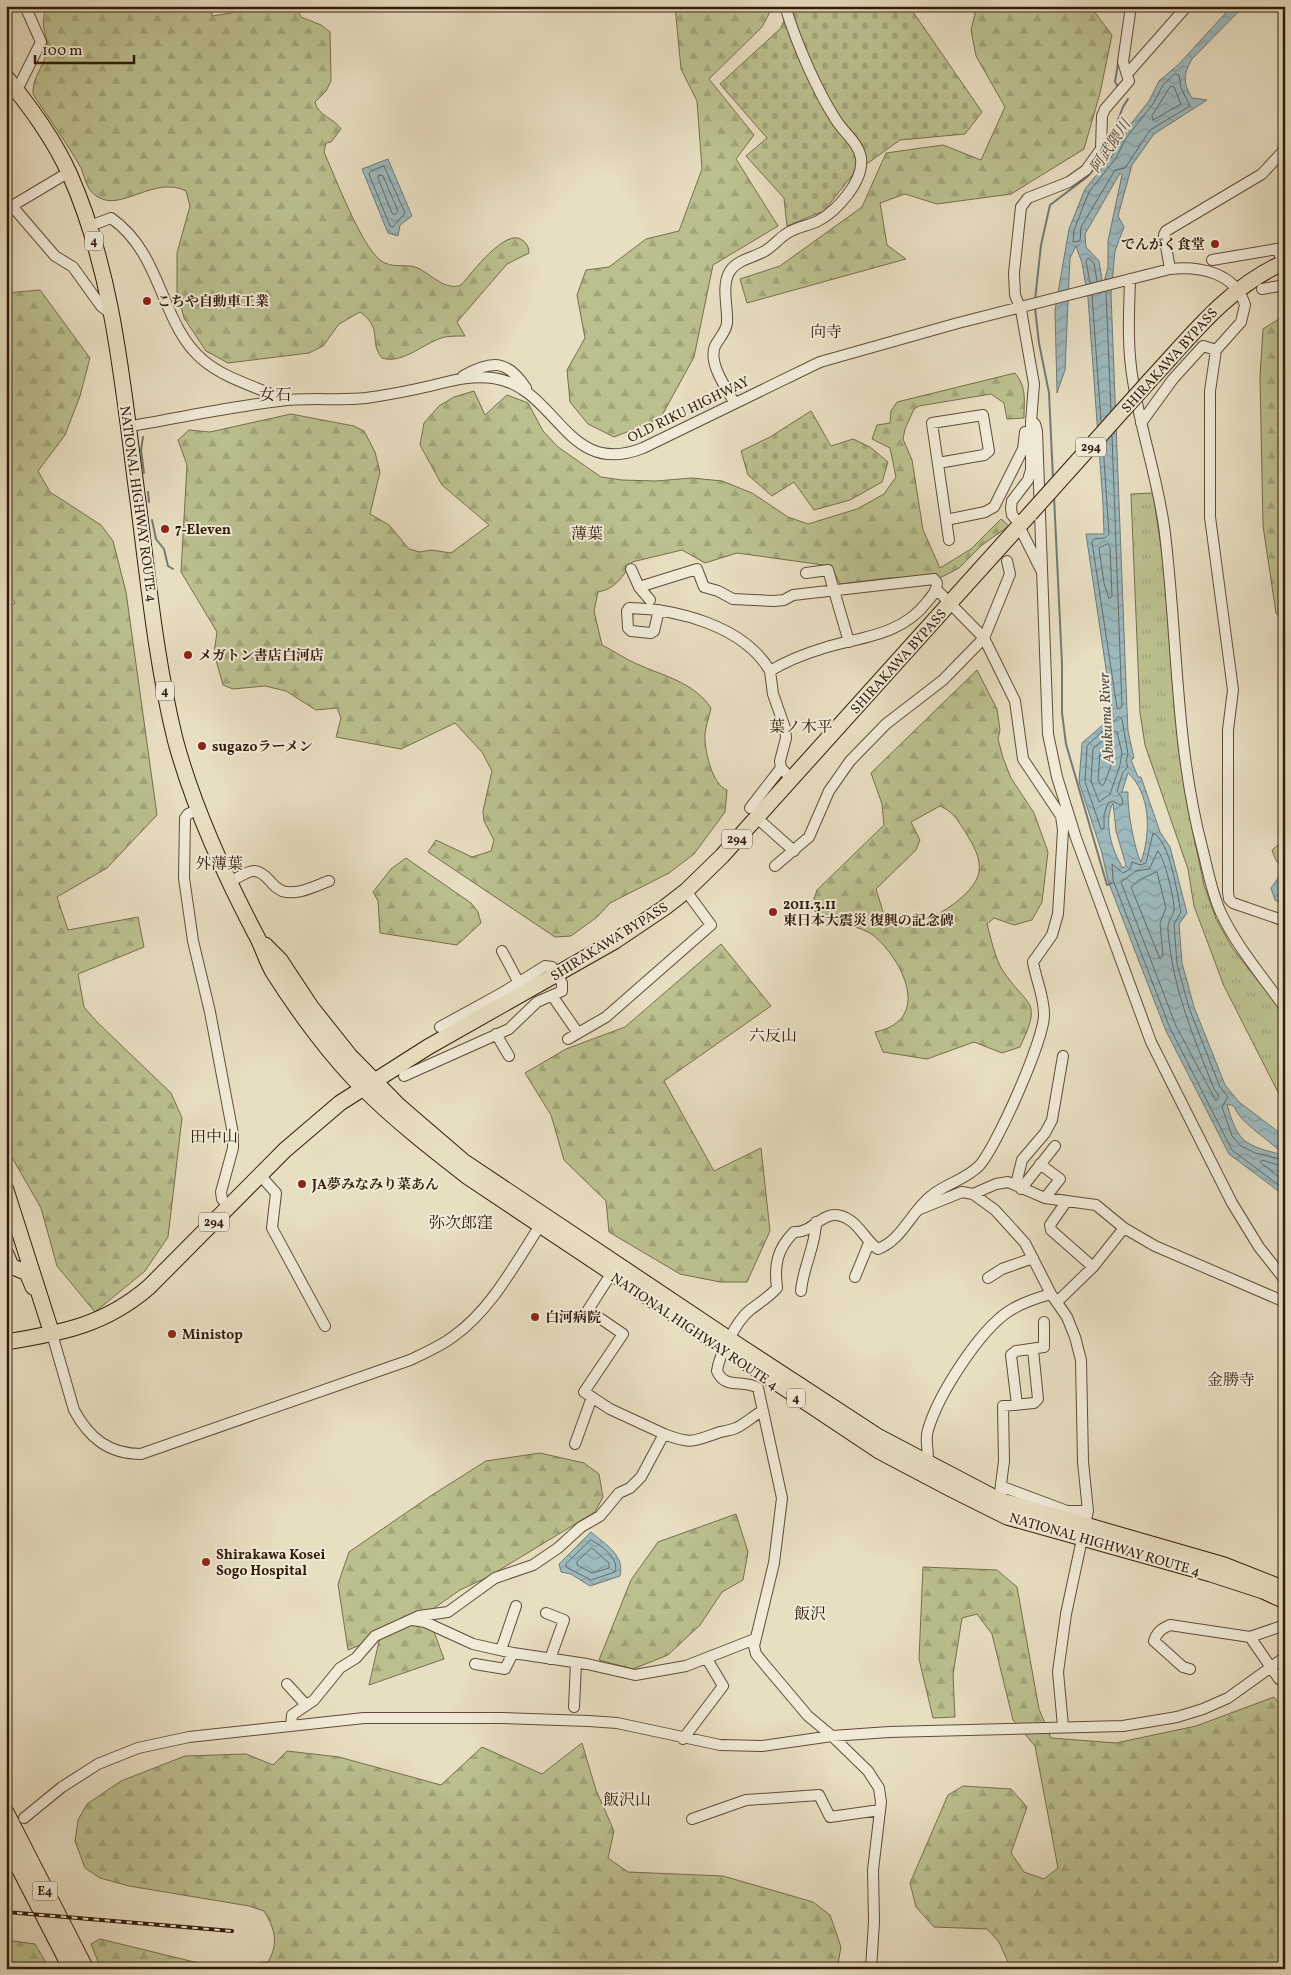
<svg xmlns="http://www.w3.org/2000/svg" width="1291" height="1975" viewBox="0 0 1291 1975" font-family="Vollkorn,'Noto Serif JP',serif">
  <defs>
    <pattern id="forest-firs" width="22" height="20" patternUnits="userSpaceOnUse" patternTransform="scale(1.25)"><rect width="22" height="20" fill="#bcc08f"/><path d="M5 1l3.5 6h-7zM16 11l3.5 6h-7z" fill="#a2a47a"/></pattern>
    <pattern id="cemetery-stones" width="16" height="16" patternUnits="userSpaceOnUse" patternTransform="scale(1.25)"><rect width="16" height="16" fill="#bcc08f"/><path d="M2 7V4a2 2 0 0 1 4 0v3zM10 15v-3a2 2 0 0 1 4 0v3z" fill="#a2a47a"/></pattern>
    <pattern id="park-tufts" width="24" height="20" patternUnits="userSpaceOnUse" patternTransform="scale(1.25)"><rect width="24" height="20" fill="#bcc08f"/><path d="M3 7l-1-3M5 7V3M7 7l1-3M15 17l-1-3M17 17v-4M19 17l1-3" fill="none" stroke="#a2a47a"/></pattern>
    <pattern id="water-waves" width="16" height="10" patternUnits="userSpaceOnUse" patternTransform="scale(1.25)"><rect width="16" height="10" fill="#9cb9be"/><path d="M0 5q4-4 8 0t8 0" fill="none" stroke="#879ea2"/></pattern>
  </defs>
  <rect width="100%" height="100%" fill="#e8dec1"/>
  <filter id="stains"><feTurbulence type="fractalNoise" baseFrequency=".004" numOctaves="4"/><feColorMatrix values="0 0 0 0 .2 0 0 0 0 .09 0 0 0 0 .02 0 0 0 .5 -.17"/></filter>
  <radialGradient id="worn" r=".72"><stop offset=".6" stop-color="#630" stop-opacity="0"/><stop offset="1" stop-color="#630" stop-opacity=".3"/></radialGradient>
  <path fill="url(#forest-firs)" stroke="#776e4c" fill-rule="evenodd" d="M47,6H211L212,16L231,13L243,6H295L301,17L321,25L330,32L331,81L326,91L315,102C318,116 334,118 341,129L331,142L326,143L324,152C335,177 361,245 380,260C392,270 408,262 420,269C432,276 447,291 461,285C471,274 506,227 522,240C527,243 529,248 529,253L507,264L457,322L465,336C459,336 451,336 445,337C426,341 403,365 382,358C368,341 384,329 360,312L339,324L323,346L309,353L228,363L206,351L184,318L177,292V253L190,206L186,191C155,175 121,212 98,197C86,190 86,180 81,168C67,143 49,119 33,94C32,78 43,68 46,53C51,34 37,30 47,6Z
    M675,6H773L762,27L709,79L754,135L736,159L778,226L713,265L694,357L660,419L614,437L588,424L570,402L567,370L585,338L577,295L586,270L609,267L646,239L679,231L702,169L697,101L681,69Z
    M977,6H1094L1093,10L1112,35L1100,93L1084,149L1011,194L937,204L905,194L880,203L887,245L906,259L747,303L740,279L780,266L862,207L886,153L943,145L981,160L1005,107L976,56L971,30Z
    M40,290L90,358L80,396L65,435L38,471L50,492L101,525L113,541L126,592L157,815L107,868L57,897L68,930L138,917L144,947L78,974L84,1007L97,1022L171,1093L182,1118L168,1237L145,1271L95,1312L57,1266L41,1208L6,1147V609L15,603L6,589V293Z
    M1279,319L1285,321V623L1276,613L1263,526L1260,377L1263,329Z
    M1015,373C1027,387 1024,401 1024,418L1007,419L1004,403L991,394L919,406L914,409L905,429L903,439L912,460L923,530L940,568L971,549L1001,519L1009,526L982,545L959,568L940,578H888L840,584L831,566L737,553L705,563L682,550L632,562C623,576 616,589 598,592L594,611L602,645C614,651 625,659 637,664C663,676 694,682 711,708C709,718 704,730 705,740C706,754 712,784 727,790L725,812L694,854L669,873L610,903L597,917L571,936L555,937L428,852L436,840L472,857L491,851L494,840L484,821L483,811L492,771L482,752L455,723L401,749L336,737L341,718L337,708L316,710L286,691L265,686L233,689L223,685L214,653L217,632L181,572L187,465L178,440L189,430L210,432L291,414L354,426L364,431L375,452L380,472L370,514L389,525L409,549L420,552L431,550L451,553L489,525L442,485L420,445L424,423L439,406L454,397L474,391L485,415L507,395L528,403L543,431L558,447L601,477L622,480L656,481L692,478L722,481L752,493L788,517L808,524L857,509L884,494L896,477L890,448L872,439L877,425L890,423L891,411L897,402Z
    M977,670L997,709L1000,730L998,739L1003,758L1011,778L1034,813L1048,852L1042,902L1032,920L1014,925L994,918L987,924C991,938 995,959 1003,971C1028,1008 1043,999 1020,1047L1002,1053L974,1042L927,1059L883,1052L875,1032C933,1020 903,960 873,935C863,927 834,922 821,918L814,899L817,890L884,825L882,804L871,773ZM940,806C954,812 958,821 966,833C973,845 981,857 979,872C976,895 923,929 901,924C895,922 889,918 884,915L876,889L916,850L920,840L911,822Z
    M1278,845L1285,850V869C1277,864 1275,859 1272,850Z
    M406,858L471,903L478,912L481,923L457,945L380,933L378,901L373,892L391,869Z
    M721,944L771,1006L664,1081L714,1171L761,1148L770,1231L747,1282H720L680,1274L609,1232L606,1201L564,1160L551,1115L525,1073L566,1049L625,1027Z
    M540,1453L584,1463L599,1474L603,1497L595,1512L488,1577L460,1590L427,1613L444,1659L369,1685L380,1637L348,1650L338,1584L349,1552L429,1497L486,1461Z
    M736,1514L748,1552L743,1580L722,1592L700,1625L668,1655L633,1669L599,1660L631,1580L658,1542Z
    M923,1567L997,1570L1017,1587L1039,1709L1051,1738L1116,1743L1196,1726L1274,1697L1285,1710V1969H1011L999,1942L987,1929L934,1927L916,1907L910,1883L948,1795L963,1786L1011,1789L1027,1807L1011,1853L1024,1872L1044,1879L1058,1868L1035,1746L1013,1720L992,1634L977,1614L962,1618L953,1675L955,1717L933,1718L919,1659Z
    M582,1743L596,1790L614,1831L608,1858L628,1872L723,1876L813,1902L830,1915L841,1947L837,1969H101L91,1944L100,1939L219,1968L268,1962C279,1943 275,1929 264,1911L249,1906L129,1886L100,1878L85,1868L75,1841L78,1820L87,1804L121,1781L185,1756L246,1754L273,1765L287,1751L339,1757L441,1785L482,1747L542,1774Z
    M6,1940L35,1944L50,1969H6Z"/>
  <path fill="url(#cemetery-stones)" stroke="#776e4c" d="M790,6H909L982,112L965,134L900,140L854,173L824,211L787,226L784,198L746,156L767,138L720,84L781,28Z
    M811,411L831,446L853,439L870,447L888,462L882,482L850,500L814,510L794,482L772,496L748,475L741,451L770,437Z"/>
  <path fill="url(#park-tufts)" stroke="#776e4c" d="M1153,493L1167,588L1176,708L1193,833L1204,885L1216,919L1233,949L1285,1015V1106L1224,986L1194,906L1188,869L1145,745L1140,713L1131,494Z"/>
  <path fill="url(#water-waves)" stroke="#727a76" fill-rule="evenodd" d="M1232,6H1244L1192,59C1183,75 1183,83 1192,98L1207,100L1154,134L1132,165L1118,216L1124,227L1115,251L1111,294L1127,710L1128,731L1134,758L1131,760L1138,777H1141L1160,832L1170,847L1187,913L1179,924L1182,963L1194,1007L1225,1085L1239,1102L1285,1137V1196L1229,1154L1166,1031L1108,881L1102,853L1079,782L1082,743L1113,716L1086,534H1104L1103,504L1088,298L1082,263L1076,246L1070,258L1065,370L1057,393L1055,310L1069,229L1085,189L1112,156L1122,135L1149,101L1159,81L1179,64ZM1120,173L1122,175L1108,241V267L1103,286L1099,261L1086,247L1085,234ZM1128,773C1151,794 1151,833 1141,862C1134,849 1127,807 1128,792H1122ZM1113,803L1116,831L1126,865L1123,868C1112,851 1103,822 1113,803ZM1227,1104L1234,1106C1240,1124 1270,1139 1283,1155C1245,1145 1238,1144 1227,1104Z
    M388,159L412,216L400,225L398,236L388,233L362,169Z
    M1285,869V906L1275,900L1271,888L1279,877L1280,870Z
    M591,1532C606,1545 625,1555 620,1576L590,1586L571,1574L561,1572L559,1564Z"/>
  <g fill="none" stroke-linecap="round" stroke-linejoin="round">
    <path stroke="#676a64" stroke-width="1" d="M1175,74L1179,75L1181,88L1190,106L1150,130L1125,168L1115,170L1081,227L1080,241L1073,242L1074,230L1089,192L1116,158L1126,138L1153,104L1163,85Z
      M1171,86L1174,87L1181,104L1153,120L1152,116Z
      M384,166L405,213L393,227L390,226L369,174L371,171Z
      M379,175L383,176L398,211L395,215L392,213L378,178Z
      M1090,283L1086,261L1088,258L1094,263L1097,281
      M1106,292L1111,411
      M1092,295L1101,421
      M1103,445L1109,534L1105,538L1094,539L1092,542L1117,708L1119,709L1122,707L1112,436
      M1108,544L1110,547L1112,596L1109,599L1104,583L1099,548Z
      M1119,717L1122,719L1128,754L1126,761L1128,767L1123,772L1117,791L1122,798L1123,803L1120,805L1113,801L1108,803L1104,815V828L1101,829L1085,782L1087,746Z
      M1114,731L1117,732L1122,753L1120,765L1110,794L1099,802L1091,781L1093,749Z
      M1110,745C1118,754 1108,773 1104,784L1102,786L1098,780L1100,753Z
      M1158,851C1164,857 1175,900 1174,910C1173,918 1167,919 1168,931C1173,990 1193,1035 1214,1089L1219,1096L1216,1101L1176,1026L1121,882L1136,871L1149,869Z
      M1157,872L1166,908L1160,923L1163,956L1160,959L1131,887L1139,880Z
      M1285,1157L1280,1159L1255,1153L1241,1146L1232,1136L1222,1107L1228,1097L1220,1087L1189,1008L1177,964L1174,924L1181,912C1177,893 1170,841 1153,833L1146,863L1140,865L1132,862L1130,869L1123,873L1112,864L1113,880L1170,1028L1232,1150L1285,1190
      M1285,1164L1278,1165L1262,1160L1260,1162L1285,1182
      M591,1540C601,1545 620,1559 615,1572L591,1580L566,1567V1564Z
      M592,1548L609,1563V1568L592,1573L577,1565V1562Z"/>
    <path stroke="#727a76" stroke-width="2" d="M1119,88L1115,82L1121,44
      M1035,300L1041,245L1050,205L1087,177L1103,159L1123,107L1128,99
      M1035,308L1039,343L1049,393L1053,479
      M143,437L141,450L144,473
      M148,492L149,502
      M1054,496L1062,664V713L1066,744L1107,885L1112,883
      M152,520L156,539L164,549L168,566L173,569"/>
    <g stroke="#604c38" stroke-width="12">
      <path id="minor" d="M1127,74L1187,6
        M17,90L41,42L25,6
        M6,204L12,206L55,256L73,267L101,306L110,313
        M12,206L69,172
        M90,226L111,218C163,254 160,324 203,360C224,378 254,386 278,397L281,401
        M1212,260L1277,249L1283,262
        M1170,269L1164,235L1166,231L1262,174L1285,149
        M1130,279C1129,313 1127,347 1133,381C1141,433 1159,482 1165,534C1178,641 1175,746 1203,851C1208,871 1212,894 1221,913C1237,947 1263,977 1285,1008
        M1262,289L1285,285
        M463,376C491,360 507,359 526,388
        M734,402C726,388 708,363 715,346C719,338 726,332 727,323C728,307 721,285 730,271C737,260 752,258 763,252C772,248 778,239 786,234C796,227 808,226 818,221C837,211 864,181 861,158C859,143 843,132 836,120C816,89 796,42 785,6
        M1031,420L1035,424L1037,431L1048,734L1057,777L1076,838L1151,1042L1232,1203L1259,1247L1285,1280
        M1141,423L1173,379L1203,346L1216,350
        M130,426C179,418 229,407 279,401C308,397 338,401 366,398C387,395 409,391 430,386C451,381 470,375 493,378C558,387 565,479 643,448L820,362L958,323L1170,269C1199,266 1235,272 1245,305L1241,322L1216,350L1210,391V517L1233,690L1228,730V892L1229,899L1233,903L1285,921
        M938,463L984,455L989,451L983,415L932,423L949,540
        M946,520L985,512L994,507L1023,449L1025,432
        M1020,524L1012,515L1011,508L1012,501L1028,480L1031,470V422L1034,384L1021,310L1015,295L1014,273L1021,207L1028,198L1069,182L1086,170L1101,149L1102,116L1105,109L1129,81L1123,62L1131,6
        M1017,527L1022,532L1042,572
        M631,569L639,587L650,600
        M806,573L828,570L849,642
        M639,587L697,569L704,587L718,591L733,599L774,601L784,600L793,595L934,579L937,583C937,591 932,596 927,602C903,634 863,637 827,647C807,653 788,660 770,671L773,694L785,728L786,738L780,761L781,768L792,779
        M659,610L654,631L651,633L631,631L628,628L627,611L629,608C677,609 744,626 770,671
        M750,808L781,768
        M199,809L188,814L185,818L184,878L193,941L210,1012L233,1134V1148L221,1192L222,1199L229,1207
        M757,818L794,851
        M775,866L809,837L829,791L850,761L886,724L943,680L984,638L1010,574L1007,561
        M229,882C248,873 254,863 270,881C273,885 278,889 282,891C297,896 315,886 329,881
        M502,951L519,983
        M553,997L578,1033
        M496,1034L509,1056
        M568,1039L606,1017L711,925L686,891
        M404,1076L509,1029L537,1002L562,991V983L552,967L545,966L502,993L440,1027
        M1040,1164L1060,1179L1045,1198
        M260,1175L276,1193L272,1228L325,1326
        M1016,1184L1022,1160L1045,1133L1052,1120L1063,1056
        M1021,1189L1055,1146
        M973,1194L996,1184L1008,1182L1045,1198L1096,1205L1124,1228L1155,1246L1285,1302
        M1066,1202L1050,1225L1051,1230L1093,1267
        M920,1209L962,1192L973,1194L995,1210L1025,1243L1051,1294L1067,1317L1075,1337L1081,1360L1083,1462L1088,1511L1066,1614L1058,1672L1063,1726
        M611,1274L588,1310L623,1334L584,1392L610,1409L664,1434
        M855,1277L869,1243
        M988,1278L1002,1269L1033,1258
        M801,1291C803,1267 816,1245 816,1222
        M1058,1301L1093,1267L1124,1228
        M52,1334L74,1410C89,1438 109,1454 141,1454L410,1360C425,1353 441,1346 454,1336C493,1308 517,1260 543,1221
        M1017,1405L1011,1355L1016,1351L1044,1347V1322
        M575,1444L592,1397
        M927,1463C930,1451 924,1441 928,1430C938,1395 979,1331 1009,1311C1022,1303 1036,1298 1051,1294
        M1003,1487L1067,1511H1088
        M999,1500L1004,1461L1003,1406L1034,1403L1038,1399L1033,1350
        M546,1613L564,1620L550,1659
        M413,1620L425,1622L473,1644L513,1653L587,1664L635,1675L686,1666L755,1639
        M1250,1637L1279,1679
        M501,1650L516,1606
        M475,1664L505,1669L513,1653
        M1190,1669L1183,1667L1154,1641C1157,1632 1161,1629 1170,1625L1250,1637L1285,1625
        M287,1684L306,1705
        M574,1707L576,1663
        M291,1726L292,1715L314,1700L340,1668L356,1658L375,1636L419,1616L448,1612L495,1578L533,1565L558,1548L581,1527L600,1516L619,1493L630,1488L641,1477L664,1434C692,1445 694,1441 720,1432C725,1431 731,1430 736,1428C745,1424 753,1416 762,1411
        M683,1739L723,1686L707,1659
        M24,1818L62,1787L98,1764L138,1748L189,1737L364,1718H502L589,1721L617,1723L720,1745L762,1746L832,1736L889,1732L1123,1726L1177,1717L1203,1709L1228,1698L1285,1657
        M692,1819L746,1800L819,1795L830,1817L880,1810
        M871,1969L874,1922L873,1870L881,1802L879,1788L868,1771L832,1736L808,1716L765,1665L756,1654L754,1646L774,1563L782,1498L758,1388C743,1379 725,1390 717,1371C719,1355 737,1320 750,1310C759,1303 769,1297 777,1288C774,1265 777,1249 794,1232C815,1234 825,1202 851,1221C862,1229 867,1242 878,1249C902,1240 911,1212 931,1196C945,1184 965,1180 979,1166C996,1148 1045,1038 1044,1014C1044,996 1036,980 1033,962L1052,935L1058,914L1063,830L1061,816L1023,759L1015,701L984,638L937,590"/>
    </g>
    <g stroke="#321b0a" stroke-width="17">
      <path id="highway" d="M6,77C30,107 54,139 70,175C115,277 123,391 138,501C148,579 156,661 175,739C193,806 223,872 255,933C262,945 266,960 273,972C297,1010 332,1058 364,1089C396,1121 432,1149 468,1177L879,1451L953,1490L1007,1517L1211,1574L1263,1591L1285,1601
        M1151,379C1192,335 1228,287 1285,262
        M265,945L280,960L311,1007L350,1056L399,1106L463,1161L741,1347L879,1437L999,1500L1224,1565L1285,1589
        M6,1190L52,1334
        M6,1254L11,1266L27,1273L33,1287
        M6,1342C62,1333 105,1325 149,1287L285,1150L340,1103L428,1047L615,941L664,908L686,891L722,856L1030,514
        M6,1812L86,1969
        M6,1843L71,1969"/>
    </g>
    <use href="#minor" stroke="#f0ead7" stroke-width="10"/>
    <use href="#highway" stroke="#e8dec1" stroke-width="15"/>
    <g stroke="#321b0a" stroke-width="4">
      <path id="rail" d="M6,1912L232,1931"/>
    </g>
    <use href="#rail" stroke="#f0ead7" stroke-width="2" stroke-dasharray="5.5" stroke-linecap="butt"/>
    <g stroke="#321b0a" stroke-width="17" stroke-linecap="butt">
      <path id="highway-bridge" d="M1030,514L1151,379"/>
    </g>
    <use href="#highway-bridge" stroke="#e8dec1" stroke-width="15"/>
  </g>
  <g fill="#8f2418" stroke="#f0ead7" stroke-width="2">
    <circle cx="1215" cy="244" r="5"/>
    <circle cx="147" cy="301" r="5"/>
    <circle cx="165" cy="529" r="5"/>
    <circle cx="188" cy="655" r="5"/>
    <circle cx="202" cy="746" r="5"/>
    <circle cx="773" cy="912" r="5"/>
    <circle cx="302" cy="1184" r="5"/>
    <circle cx="535" cy="1317" r="5"/>
    <circle cx="172" cy="1334" r="5"/>
    <circle cx="206" cy="1562" r="5"/>
  </g>
  <g text-anchor="middle" stroke-width="4" stroke-linejoin="round" paint-order="stroke">
    <g fill="#f0ead7" stroke="#6b5948" stroke-width="1">
      <rect x="85" y="231.5" width="18" height="19" rx="4"/>
      <rect x="1076" y="437.5" width="30" height="19" rx="4"/>
      <rect x="156" y="681.5" width="18" height="19" rx="4"/>
      <rect x="722" y="829.5" width="30" height="19" rx="4"/>
      <rect x="199" y="1212.5" width="30" height="19" rx="4"/>
      <rect x="787" y="1388.5" width="18" height="19" rx="4"/>
      <rect x="32.5" y="1881.5" width="25" height="19" rx="4"/>
    </g>
    <g font-size="12" font-weight="bold" fill="#321b0a">
      <text x="94" y="245">4</text>
      <text x="1091" y="451">294</text>
      <text x="165" y="695">4</text>
      <text x="737" y="843">294</text>
      <text x="214" y="1226">294</text>
      <text x="796" y="1402">4</text>
      <text x="45" y="1895">E4</text>
    </g>
    <g font-size="14" font-weight="bold" fill="#321b0a" stroke="#f0ead7" text-anchor="start">
      <text x="1205" y="249" text-anchor="end">でんがく食堂</text>
      <text x="157" y="306">こちや自動車工業</text>
      <text x="175" y="534">7-Eleven</text>
      <text x="198" y="660">メガトン書店白河店</text>
      <text x="212" y="751">sugazoラーメン</text>
      <text x="783" y="909">2011.3.11<tspan x="783" dy="16">東日本大震災 復興の記念碑</tspan></text>
      <text x="312" y="1189">JA夢みなみり菜あん</text>
      <text x="545" y="1322">白河病院</text>
      <text x="182" y="1339">Ministop</text>
      <text x="216" y="1559">Shirakawa Kosei<tspan x="216" dy="16">Sogo Hospital</tspan></text>
    </g>
    <g font-size="14" fill="#321b0a" stroke="#f0ead7">
      <text transform="translate(1169 360) rotate(-48)" y="5">SHIRAKAWA BYPASS</text>
      <text transform="translate(688 409) rotate(-26)" y="5">OLD RIKU HIGHWAY</text>
      <text transform="translate(139 504) rotate(82)" y="5">NATIONAL HIGHWAY ROUTE 4</text>
      <text transform="translate(898 661) rotate(-48)" y="5">SHIRAKAWA BYPASS</text>
      <text transform="translate(609 941) rotate(-32)" y="5">SHIRAKAWA BYPASS</text>
      <text transform="translate(695 1331) rotate(34)" y="5">NATIONAL HIGHWAY ROUTE 4</text>
      <text transform="translate(1105 1544) rotate(16)" y="5">NATIONAL HIGHWAY ROUTE 4</text>
    </g>
    <g font-size="15" font-style="italic" fill="#524a40" stroke="#f0ead7">
      <text transform="translate(1110 146) rotate(-56)" y="5">阿武隈川</text>
      <text transform="translate(1106 718) rotate(-93)" y="5">Abukuma River</text>
    </g>
    <g font-size="16" fill="#321b0a" stroke="#f0ead7">
      <text x="826" y="337">向寺</text>
      <text x="275" y="400">女石</text>
      <text x="587" y="539">薄葉</text>
      <text x="801" y="732">葉ノ木平</text>
      <text x="219" y="869">外薄葉</text>
      <text x="773" y="1041">六反山</text>
      <text x="214" y="1142">田中山</text>
      <text x="461" y="1228">弥次郎窪</text>
      <text x="1231" y="1385">金勝寺</text>
      <text x="810" y="1619">飯沢</text>
      <text x="627" y="1805">飯沢山</text>
    </g>
  </g>
  <rect width="1291" height="1975" fill="none" stroke="#e8dec1" stroke-width="25"/>
  <rect x="8" y="8" width="1276" height="1960" fill="none" stroke="#321b0a" stroke-width="2.5"/>
  <rect x="12" y="12" width="1266" height="1950" fill="none" stroke="#321b0a"/>
  <path d="M35 55v8h99v-8" fill="none" stroke="#321b0a" stroke-width="2.5"/>
  <text x="42" y="55" font-size="15" fill="#321b0a" stroke="#f0ead7" stroke-width="4" paint-order="stroke">100 m</text>
  <rect width="100%" height="100%" filter="url(#stains)"/>
  <rect width="100%" height="100%" fill="url(#worn)"/>
</svg>
